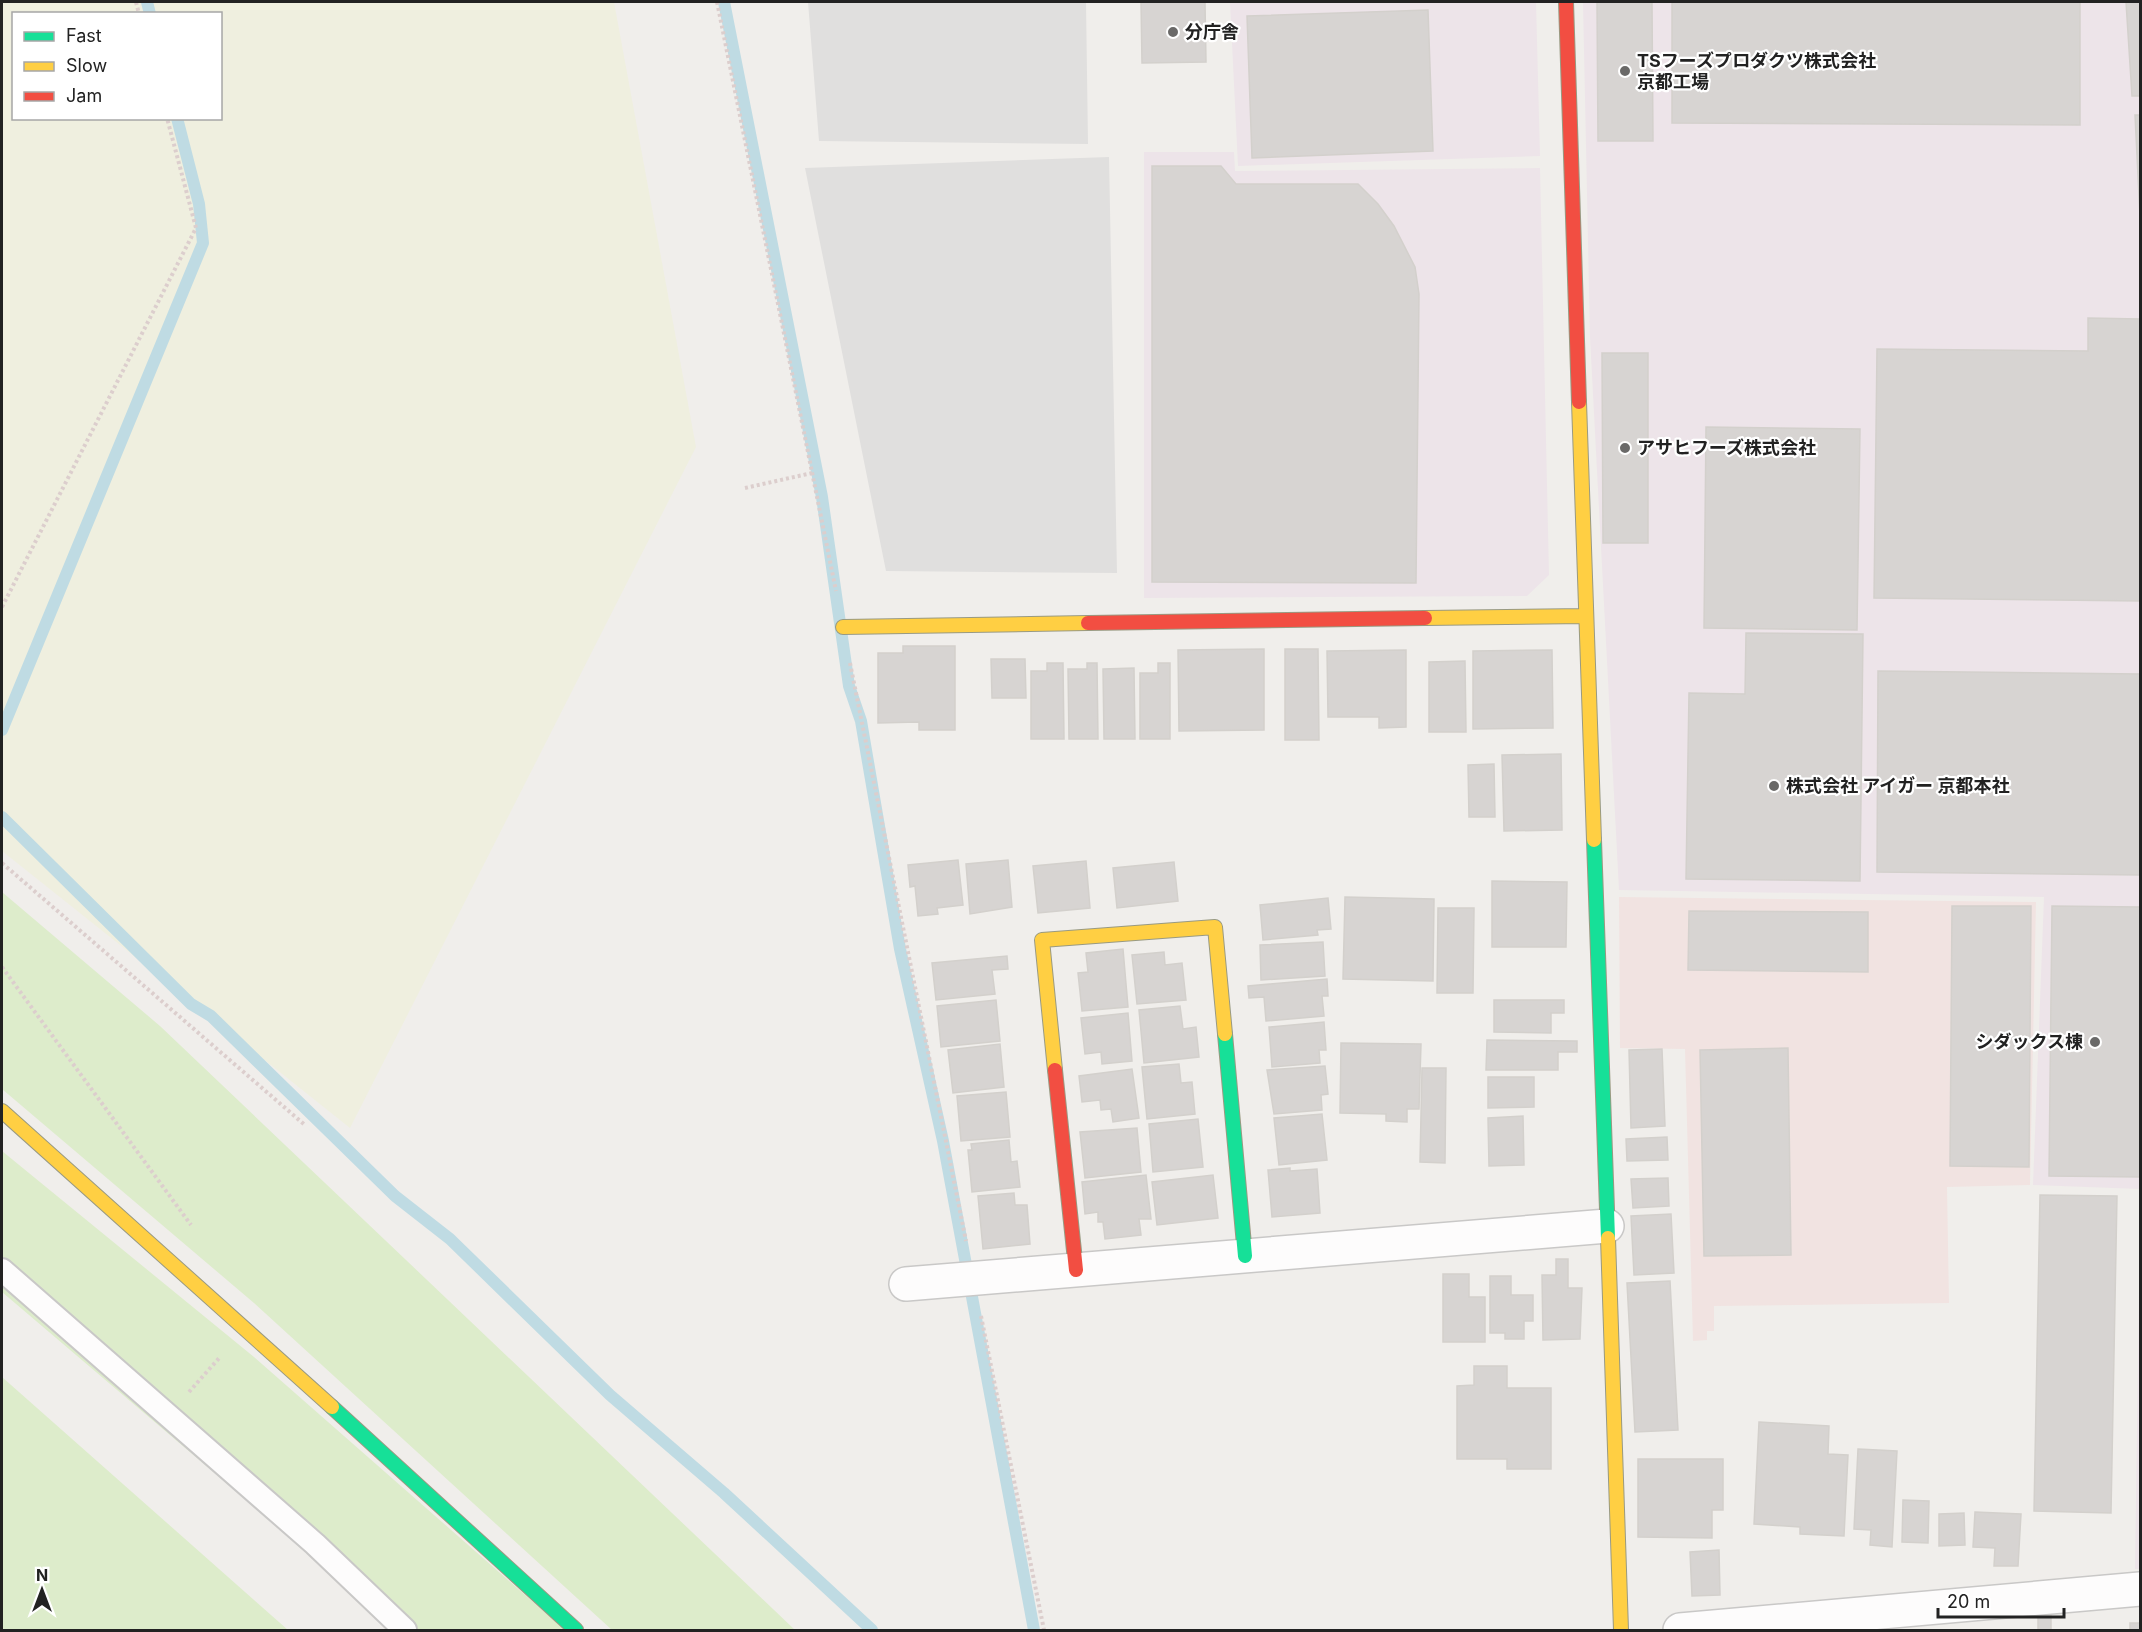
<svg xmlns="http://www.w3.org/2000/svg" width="2142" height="1632" viewBox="0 0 2142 1632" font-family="Inter,'Noto Sans JP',sans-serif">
  <rect width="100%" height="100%" fill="#f0eeeb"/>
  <path fill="#f1e3e1" d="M1619,897L2036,902L2030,1185L1947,1187L1949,1303L1714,1306V1331H1707V1340L1693,1341L1685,1049L1620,1048Z"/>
  <path fill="#ede4e9" d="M1230,2H1536L1540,156L1238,166Z
    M1583,2H2140V1189L2033,1185L2044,897L1619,890L1590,337Z
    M1144,152H1234L1235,171L1540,168L1549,575L1527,596L1144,598Z
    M2140,1220V1569H2135Z"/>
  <path fill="#efefdf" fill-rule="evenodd" d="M2,2H614L696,447L350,1128L2,851ZM14,14H220V118H14Z"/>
  <path fill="#ddeccb" d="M2,892L160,1026L795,1630H612L254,1303L2,1089Z
    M2,1151L254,1357L565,1630H399L2,1292Z
    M2,1377L288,1630H2Z"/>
  <path fill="#e0dfde" d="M808,2H1086L1088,144L819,141Z
    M1109,157L1117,573L886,571L805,168Z"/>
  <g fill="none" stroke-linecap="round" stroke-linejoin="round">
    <path stroke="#bfdbe3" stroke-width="12" d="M147,2L150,14
      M724,2L822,497L849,686L861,721L900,949L943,1141L1034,1630
      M2,730L203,243L199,204L177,118
      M2,817L191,1004L211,1016L395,1196L450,1239L610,1395L724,1493L872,1630"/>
  </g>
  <path fill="#d7d4d2" stroke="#d3d0cc" stroke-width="1.5" d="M1141,2H1205L1206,62L1142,63Z
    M1597,2H1652L1653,141H1598Z
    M1672,2H2080V125L1672,123Z
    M2126,2H2140V96H2132Z
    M1428,10L1433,151L1252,158L1247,16Z
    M2135,115H2140V216Z
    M1152,166H1221L1236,184H1358L1378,204L1394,226L1415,267L1419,294L1416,583L1152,582Z
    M2088,318L2140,319V601L1874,598L1877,349L2088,351Z
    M1602,353H1648V543H1603Z
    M1706,427L1860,429L1857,630L1704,628Z
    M1746,633L1863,634L1860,881L1686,879L1689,693L1745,694Z
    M903,646H955V730H919V722L878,723V653H903Z
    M1264,649V730L1179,731L1178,650Z
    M1285,649H1318L1319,740H1285Z
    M1406,650V727L1379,728V717H1328L1327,651Z
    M1552,650L1553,728L1473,729V651Z
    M991,659H1025L1026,698H992Z
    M1465,661L1466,732H1429V662Z
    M1047,663H1063L1064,739H1031V671H1047Z
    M1087,663H1097L1098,739H1069L1068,669H1087Z
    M1158,663H1170V739H1140V673H1158Z
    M1134,668L1135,739H1104L1103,669Z
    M1878,671L2140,674V875L1877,872Z
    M1561,754L1562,830L1504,831L1502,755Z
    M1494,764L1495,817H1469L1468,765Z
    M958,860L963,905L937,908L938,914L918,916L915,886L910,887L908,865Z
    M1008,860L1012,907L970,914L966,864Z
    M1086,861L1090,908L1038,913L1033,866Z
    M1174,862L1178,901L1117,908L1113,868Z
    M1492,881L1567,882L1566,947H1492Z
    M1345,897L1434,899L1433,981L1343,979Z
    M1328,898L1331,929L1317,930L1318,935L1263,940L1260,905Z
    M1952,906H2031L2029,1167L1950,1166Z
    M2052,906L2140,907V1177L2049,1176Z
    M1438,908H1474L1473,993H1437Z
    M1689,911L1868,912V972L1688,970Z
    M1323,942L1325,976L1261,980L1260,945Z
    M1123,949L1128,1007L1082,1011L1078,973L1088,972L1086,953Z
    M1164,952L1165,965L1182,963L1186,1000L1137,1004L1132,955Z
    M1007,956L1008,969L992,970L995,994L936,1000L932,963Z
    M1327,979L1328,996H1322L1324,1016L1266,1021L1264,997L1249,998L1248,986Z
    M996,1000L1000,1041L941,1047L937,1006Z
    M1494,1000H1564V1013H1551V1033L1494,1032Z
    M1180,1006L1183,1029L1196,1027L1199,1057L1144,1063L1139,1010Z
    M1128,1013L1132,1061L1102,1064L1101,1052L1085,1054L1081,1018Z
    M1324,1022L1326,1050H1319L1320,1063L1272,1067L1269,1027Z
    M1487,1040L1577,1041V1052H1558V1070H1486Z
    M1341,1043L1421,1044L1419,1109H1407V1122L1386,1121V1114L1340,1113Z
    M1000,1044L1004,1087L953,1093L948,1050Z
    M1788,1048L1791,1255L1704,1256L1700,1050Z
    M1662,1049L1665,1126L1631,1128L1629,1050Z
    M1179,1064L1181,1083L1192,1082L1195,1114L1147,1119L1142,1067Z
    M1325,1066L1328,1094L1321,1095L1322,1110L1274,1114L1267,1070Z
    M1422,1068H1446L1445,1163L1420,1162Z
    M1132,1069L1139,1118L1113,1122L1111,1109L1101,1110L1100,1100L1082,1102L1079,1076Z
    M1488,1077H1534V1107L1488,1108Z
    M1006,1092L1010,1137L961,1141L957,1096Z
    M1322,1114L1327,1160L1279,1165L1274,1118Z
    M1523,1116L1524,1165L1489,1166L1488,1118Z
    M1198,1119L1203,1167L1153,1172L1149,1124Z
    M1137,1128L1141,1172L1085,1178L1080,1132Z
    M1667,1137L1668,1160L1627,1161L1626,1139Z
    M1009,1140L1011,1162L1017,1161L1020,1187L972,1192L968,1150H972L971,1144Z
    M1290,1168V1171L1317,1169L1320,1213L1272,1217L1268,1170Z
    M1146,1175L1151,1219H1139L1141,1235L1105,1239L1103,1222H1098V1212L1085,1214L1082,1182Z
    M1213,1175L1218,1218L1157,1225L1152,1182Z
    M1668,1178L1669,1206L1633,1208L1631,1179Z
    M1014,1193L1015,1205H1027L1030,1244L983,1249L978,1196Z
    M2040,1195L2117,1196L2111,1513L2034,1511Z
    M1671,1214L1674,1273L1634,1275L1631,1216Z
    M1556,1259H1568V1288H1582L1580,1339L1543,1340L1542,1275H1556Z
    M1443,1274H1469V1297H1485V1342H1443Z
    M1490,1276H1511V1295H1533V1321H1524V1339H1505V1333H1490Z
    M1670,1281L1678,1430L1635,1432L1627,1283Z
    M1474,1366H1507V1388H1551V1469H1507V1459H1457V1386L1474,1385Z
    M1759,1422L1829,1426L1828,1454L1848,1455L1844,1536L1800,1534V1527L1754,1524Z
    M1858,1449L1897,1451L1892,1547L1870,1545L1871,1530L1854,1529Z
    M1638,1459H1723V1510H1712V1538L1638,1537Z
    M1903,1500L1929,1501L1928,1543L1902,1542Z
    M1975,1512L2021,1514L2018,1566H1994L1995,1548L1973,1547Z
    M1964,1513L1965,1545L1939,1546V1514Z
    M1719,1550L1720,1595L1692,1596L1690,1552Z
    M2038,1616H2051V1630H2038Z
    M2130,1623H2140V1630H2130Z"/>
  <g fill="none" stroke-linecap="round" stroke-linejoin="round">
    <g stroke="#c9c8c7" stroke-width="26">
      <path id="lane" d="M2,1270L315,1544L405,1630"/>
    </g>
    <g stroke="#c9c8c7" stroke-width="36">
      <path id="street" d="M906,1284L1607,1226
        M1680,1630L2140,1589"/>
    </g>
    <g stroke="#999a82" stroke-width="16">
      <path id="fast" d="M1594,840L1608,1238
        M1225,1034L1245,1256
        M332,1407L576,1630"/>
    </g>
    <g stroke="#999a82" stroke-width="16">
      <path id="slow" d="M1579,402L1594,840
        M1425,618L1586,616
        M843,627L1088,623
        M1055,1070L1042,940L1215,927L1225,1034
        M2,1111L332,1407
        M1608,1238L1621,1630"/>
    </g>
    <g stroke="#999a82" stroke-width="16">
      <path id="jam" d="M1566,2L1579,402
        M1088,623L1425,618
        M1055,1070L1076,1270"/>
    </g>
    <path stroke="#dccecd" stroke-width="4" stroke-dasharray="3 3" stroke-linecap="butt" d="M136,2L139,14
      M717,2L836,591
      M745,488L812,473
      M2,607L196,228L167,118
      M850,663L966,1241
      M2,863L306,1126
      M2,967L191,1225
      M981,1316L1044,1630
      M189,1392L220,1357"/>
    <use href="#lane" stroke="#fdfcfc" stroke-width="22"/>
    <use href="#street" stroke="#fdfcfc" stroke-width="33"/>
    <use href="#fast" stroke="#16e098" stroke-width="14"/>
    <use href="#slow" stroke="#ffcf43" stroke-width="14"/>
    <use href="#jam" stroke="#f24e42" stroke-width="14"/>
  </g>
  <g fill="#6a6968" stroke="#fff" stroke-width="2">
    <circle cx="1173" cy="32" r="6"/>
    <circle cx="1625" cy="71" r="6"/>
    <circle cx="1625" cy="448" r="6"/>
    <circle cx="1774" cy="786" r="6"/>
    <circle cx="2095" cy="1042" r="6"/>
  </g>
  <g text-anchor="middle" stroke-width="4.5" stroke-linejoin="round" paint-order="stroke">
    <g font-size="18" font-weight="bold" fill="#222" stroke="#fff" text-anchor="start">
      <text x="1185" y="38">分庁舎</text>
      <text x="1637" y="67">TSフーズプロダクツ株式会社<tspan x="1637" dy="21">京都工場</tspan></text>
      <text x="1637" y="454">アサヒフーズ株式会社</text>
      <text x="1786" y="792">株式会社 アイガー 京都本社</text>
      <text x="2083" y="1048" text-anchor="end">シダックス棟</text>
    </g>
  </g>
  <rect width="2142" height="1632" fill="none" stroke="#222222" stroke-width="6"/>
  <rect x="12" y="12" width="210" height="108" fill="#ffffff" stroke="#a7a7a7" stroke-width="1.5"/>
  <rect x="24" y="32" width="30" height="9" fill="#16e098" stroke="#a7a7a7" stroke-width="1.5"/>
  <text x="66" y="42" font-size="18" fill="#222222">Fast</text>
  <rect x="24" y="62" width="30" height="9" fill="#ffcf43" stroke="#a7a7a7" stroke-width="1.5"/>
  <text x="66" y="72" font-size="18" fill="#222222">Slow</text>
  <rect x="24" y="92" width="30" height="9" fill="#f24e42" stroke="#a7a7a7" stroke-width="1.5"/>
  <text x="66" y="102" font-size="18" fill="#222222">Jam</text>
  <g transform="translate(42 1590)" stroke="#ffffff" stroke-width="4.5" paint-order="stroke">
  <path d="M0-4.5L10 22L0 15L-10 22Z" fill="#222222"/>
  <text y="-9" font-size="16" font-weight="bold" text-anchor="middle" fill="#222222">N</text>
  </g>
  <path d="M1938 1608v9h126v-9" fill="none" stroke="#222222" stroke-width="3"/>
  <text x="1947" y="1608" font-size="18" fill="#222222" stroke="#ffffff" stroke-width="4.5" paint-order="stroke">20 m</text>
</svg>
